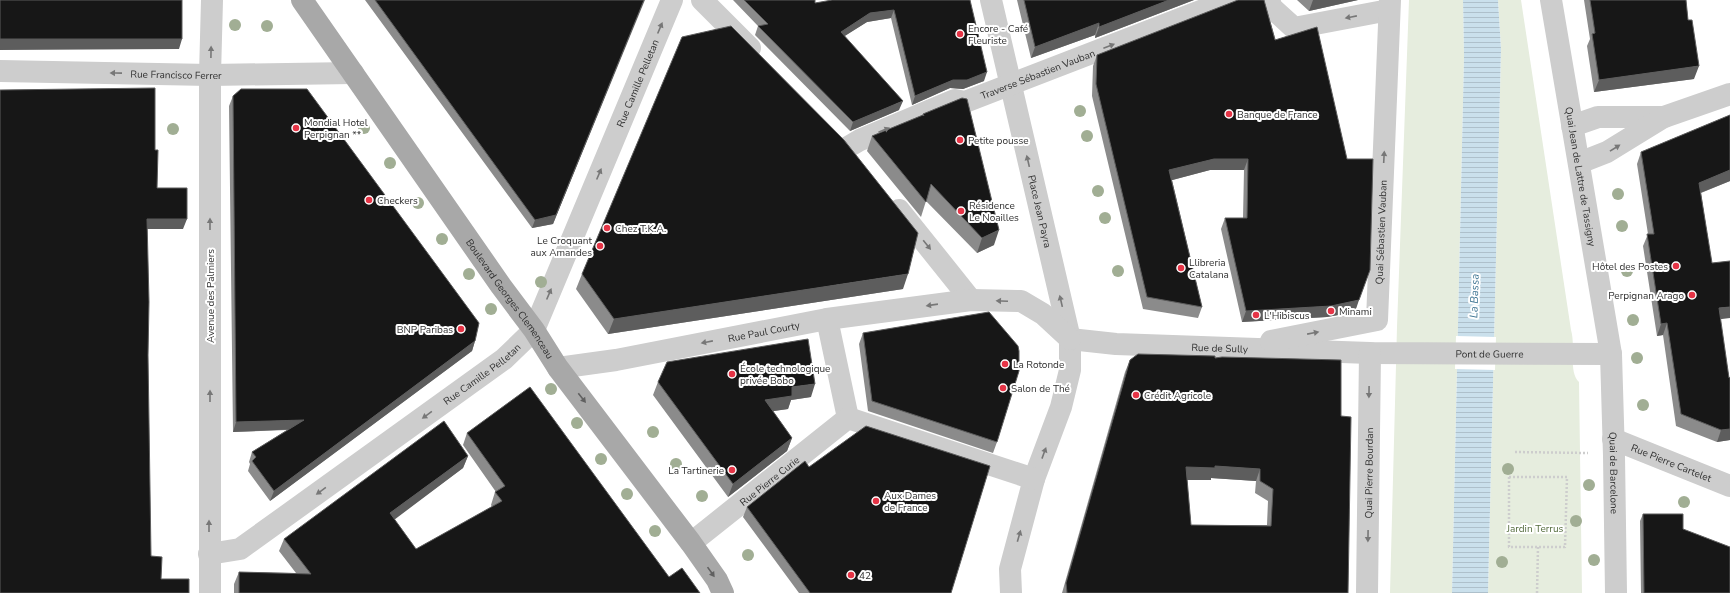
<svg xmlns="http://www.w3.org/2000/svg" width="1730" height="593" viewBox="0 0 1730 593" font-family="'Nunito Sans',sans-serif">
  <defs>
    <pattern id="water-rules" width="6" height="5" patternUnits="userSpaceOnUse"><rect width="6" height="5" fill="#cae0ec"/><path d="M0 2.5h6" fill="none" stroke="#aec0cb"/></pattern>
  </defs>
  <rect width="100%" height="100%" fill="#fff"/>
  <path fill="#e6edde" d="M1409,0H1463L1464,56L1452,593H1390L1397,327Z
    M1498,0H1521L1571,330C1576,346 1568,372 1579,382L1582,593H1488L1501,49Z"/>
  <path fill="url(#water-rules)" d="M1463,0H1498L1501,49L1488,593H1452L1464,56Z"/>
  <path fill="#fff" d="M1456,336L1496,337L1495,370L1455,369Z"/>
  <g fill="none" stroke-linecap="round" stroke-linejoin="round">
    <path stroke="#cdcdcd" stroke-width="2.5" stroke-dasharray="2 2" stroke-linecap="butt" d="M1515,452L1588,453
      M1509,477H1567L1565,547H1509Z
      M1537,593L1538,547"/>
    <g stroke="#cdcdcd" stroke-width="22">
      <path d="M702,0L750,48"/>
      <path id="s1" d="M991,0L1070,339V370L1061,407L1034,479L1010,569L1011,593"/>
      <path d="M1269,0L1272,8L1294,28L1389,10"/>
      <path id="s2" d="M1551,0L1611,354L1614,456L1616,593"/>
      <path id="s3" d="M0,71L210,75L353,73"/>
      <path d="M1572,126L1598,117H1664"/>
      <path id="s4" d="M848,147L860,140L955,100L965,102L1229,0"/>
      <path d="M1579,163L1607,152L1664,117L1730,94"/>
      <path d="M899,210L971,300"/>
      <path d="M827,319L848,418"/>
      <path id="s5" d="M1070,339L1116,344L1370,353L1611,354"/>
      <path id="s6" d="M1271,341L1377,320L1390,0"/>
      <path id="s7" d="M558,368L616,360L827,319L971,300L1021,301L1043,314L1070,339"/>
      <path id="s8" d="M1613,439L1730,486"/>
      <path id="s9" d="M691,543L848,418L1034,479"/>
      <path id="s10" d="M209,554L240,549L504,359L534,330L672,0"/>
      <path d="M210,593V75L212,0"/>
      <path id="s11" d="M1367,593L1370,353"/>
    </g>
    <path stroke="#a8a8a8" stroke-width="22" id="s12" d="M302,0L501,286L534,330L558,368L691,543L717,580L723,593"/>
  </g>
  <g fill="#a1ae94">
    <circle cx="235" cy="25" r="6"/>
    <circle cx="267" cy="26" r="6"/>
    <circle cx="1080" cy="111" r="6"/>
    <circle cx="364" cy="128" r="6"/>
    <circle cx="173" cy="129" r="6"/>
    <circle cx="1087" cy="136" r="6"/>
    <circle cx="390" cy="163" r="6"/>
    <circle cx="1098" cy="191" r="6"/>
    <circle cx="1618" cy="194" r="6"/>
    <circle cx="418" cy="203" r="6"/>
    <circle cx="1105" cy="218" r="6"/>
    <circle cx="1622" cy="226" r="6"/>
    <circle cx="442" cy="239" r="6"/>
    <circle cx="1118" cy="271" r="6"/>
    <circle cx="1627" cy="271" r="6"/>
    <circle cx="469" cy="274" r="6"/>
    <circle cx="541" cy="282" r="6"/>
    <circle cx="491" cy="309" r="6"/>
    <circle cx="1633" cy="320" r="6"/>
    <circle cx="1637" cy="358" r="6"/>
    <circle cx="551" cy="389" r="6"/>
    <circle cx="1643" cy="405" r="6"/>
    <circle cx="577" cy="423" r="6"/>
    <circle cx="653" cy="432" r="6"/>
    <circle cx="601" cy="459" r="6"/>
    <circle cx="676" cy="464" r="6"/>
    <circle cx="1508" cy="469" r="6"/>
    <circle cx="1589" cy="485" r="6"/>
    <circle cx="627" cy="494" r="6"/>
    <circle cx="702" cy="496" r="6"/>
    <circle cx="1684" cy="502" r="6"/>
    <circle cx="1576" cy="521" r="6"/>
    <circle cx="655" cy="531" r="6"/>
    <circle cx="748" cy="555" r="6"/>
    <circle cx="1594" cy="560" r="6"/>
    <circle cx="1502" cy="562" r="6"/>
  </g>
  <path fill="#8b8b8b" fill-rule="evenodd" d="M365,0H645L553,224L532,228Z
    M733,0H815V3L970,0L984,81L963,89L950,88L912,105L891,18L867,22L844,36L899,110L850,131L755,35L758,26Z
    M1017,0H1194L1095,38V35L1031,58Z
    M1264,0L1355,312L1327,317L1242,322L1221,229L1225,218H1243L1244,170H1210L1172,180L1202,307L1198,318L1143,309L1092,96L1093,66L1097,55Z
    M1297,0H1358L1309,11Z
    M1584,0H1686L1694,79L1594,92L1587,46L1590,39Z
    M233,96L475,341L472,351L270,501L248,471L250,464L249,462L252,452L287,430L233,432L229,106Z
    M923,114L994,245L977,253L926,201L921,217L867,151L872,136L923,115Z
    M1730,115V181L1701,193L1729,378L1730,377V440L1717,442L1676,426L1663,335L1657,336L1643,246L1648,234L1637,164L1641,152Z
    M582,274L903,289L608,334L576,289Z
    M863,333L997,442L993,453L868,411L859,344Z
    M1215,358L1341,416L1348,593H1062L1125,372L1130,360ZM1211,478L1256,481L1255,493L1268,501L1267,525H1191L1187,480H1211Z
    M658,382L811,397L791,400L788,409L773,411L792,438L787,451L728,497L653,395Z
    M467,433L669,577L700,593H234V584L239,572L296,573L279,551L284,539L468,456L463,468L394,519L416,549L492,507L491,505L495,492H496L463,445Z
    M809,467L951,593H799L743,517L747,507Z
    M1643,514L1683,529L1730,593H1641L1640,521Z"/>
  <path fill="#5d5d5d" d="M644,0L553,224L532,228L535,220Z
    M1169,0H1194L1095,38L1099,27Z
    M1313,0H1358L1309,11Z
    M894,10L891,18L867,22L837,41L841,32L870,13Z
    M1099,23L1095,35L1031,58L1035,47Z
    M0,39H182L179,49L0,50Z
    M1699,66L1694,79L1594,92L1599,80Z
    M987,72L984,81L963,89L950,88L912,105L915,96L953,80Z
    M903,101L899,110L850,131L853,122Z
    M1214,159H1248L1244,170H1210L1165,182L1169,170Z
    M1730,170V181L1695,195L1699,183Z
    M147,219H187L183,229H144Z
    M999,230L994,245L977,253L982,238Z
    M908,274L903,289L608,334L614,319Z
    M1359,300L1355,312L1327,317L1242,322L1246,311Z
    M1730,307V318L1714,320L1719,308Z
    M1667,323L1663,335L1657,336L1661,324Z
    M475,341L472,351L270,501L274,491Z
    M815,384L811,397L791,400L788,409L760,413L765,400L792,387Z
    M304,420L300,429L233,432L236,422Z
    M1730,429V440L1717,442L1721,430Z
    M792,438L787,451L728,497L733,484Z
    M468,456L463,468L386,526L390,513Z
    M1215,466L1260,469L1256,481L1211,478V480H1181L1186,467Z"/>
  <path fill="#171717" stroke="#5d5d5d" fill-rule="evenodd" d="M0,0H182V39H0Z
    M375,0H644L556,215L535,220Z
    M744,0H815V3L832,0H970L987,72L967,80H953L915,96L894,10L870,13L841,32L903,101L853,122L758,26L768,24Z
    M1024,0H1169L1099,27V23L1035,47Z
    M1238,0H1264L1275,40L1317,27L1347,159H1373L1370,270L1359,300L1331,306L1246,311L1225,218H1247L1248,159H1214L1169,170L1202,307L1147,297L1096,84L1097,55Z
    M1590,0H1686L1688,20H1692L1699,66L1599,80L1592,34L1595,33Z
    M731,26L844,140L918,233L908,274L614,319L582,274L682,37Z
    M155,88V150H158L157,188H187V219H147L149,302L148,355L151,556L162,557L161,579H189V593H0V90Z
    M241,89H307L479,323L475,341L274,491L252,461L256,457L252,452L304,420L236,422L233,96Z
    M962,98L967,99L999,230L982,238L931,184L926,202L872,136L923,115L924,116L923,114Z
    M1730,115V170L1699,183L1712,263L1730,261V307L1719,308L1729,378L1730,377V429L1721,430L1681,414L1667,323L1661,324L1647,234H1654L1641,152Z
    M989,312L1018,346L1019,351V371L997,442L872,401L863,333Z
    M808,339L815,384L792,387V396L765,400L792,438L733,484L658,382L667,362Z
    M1138,354L1215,356V358L1222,357L1341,360V416L1351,417L1348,593H1067L1066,583L1130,360ZM1215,466L1260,469V481L1273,489L1271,526L1191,525L1186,467L1215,468Z
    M530,387L669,577L682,568L700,593H239V572L311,574L284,539L444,421L468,456L390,513L416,549L502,501L495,492L505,486L467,433Z
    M866,426L990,466L951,593H810L747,507L805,461L809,467Z
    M1643,514H1683V529L1730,547V593H1644Z"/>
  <defs><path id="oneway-solid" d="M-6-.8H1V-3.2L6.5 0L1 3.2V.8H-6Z"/></defs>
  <g fill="#777">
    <use href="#oneway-solid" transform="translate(1351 17) rotate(169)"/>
    <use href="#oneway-solid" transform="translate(660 28) rotate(-67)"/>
    <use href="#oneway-solid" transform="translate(1109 46) rotate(-21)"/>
    <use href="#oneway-solid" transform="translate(211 52) rotate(-89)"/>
    <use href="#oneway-solid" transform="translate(116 73) rotate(-179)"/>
    <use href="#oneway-solid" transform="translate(884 130) rotate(-23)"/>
    <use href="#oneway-solid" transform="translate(1615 148) rotate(-32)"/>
    <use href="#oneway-solid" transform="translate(1384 157) rotate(-87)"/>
    <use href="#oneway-solid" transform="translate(1028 161) rotate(-103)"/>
    <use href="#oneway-solid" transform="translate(599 174) rotate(-67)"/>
    <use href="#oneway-solid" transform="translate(210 224) rotate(-90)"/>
    <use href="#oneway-solid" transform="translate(927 245) rotate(51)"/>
    <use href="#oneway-solid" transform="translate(549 294) rotate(-67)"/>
    <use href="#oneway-solid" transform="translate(1002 301) rotate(-178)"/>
    <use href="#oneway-solid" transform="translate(1061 301) rotate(-103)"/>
    <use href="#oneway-solid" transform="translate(932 305) rotate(172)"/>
    <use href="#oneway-solid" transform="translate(1313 333) rotate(-11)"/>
    <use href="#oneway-solid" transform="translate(707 342) rotate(169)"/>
    <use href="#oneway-solid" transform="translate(1369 392) rotate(91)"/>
    <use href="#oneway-solid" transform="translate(210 396) rotate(-90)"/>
    <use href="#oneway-solid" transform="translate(427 415) rotate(144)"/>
    <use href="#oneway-solid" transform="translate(1044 453) rotate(-70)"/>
    <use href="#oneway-solid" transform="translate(321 491) rotate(144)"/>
    <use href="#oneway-solid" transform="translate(209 526) rotate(-90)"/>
    <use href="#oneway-solid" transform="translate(1019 536) rotate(-74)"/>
    <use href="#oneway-solid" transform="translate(1368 536) rotate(91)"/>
  </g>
  <g fill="#606060">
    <use href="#oneway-solid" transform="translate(582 398) rotate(52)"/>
    <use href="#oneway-solid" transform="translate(711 572) rotate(55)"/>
  </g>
  <g fill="#e53446" stroke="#fff" stroke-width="1.5">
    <circle cx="960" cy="34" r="4"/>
    <circle cx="1229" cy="114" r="4"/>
    <circle cx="296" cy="128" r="4"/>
    <circle cx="960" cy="140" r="4"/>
    <circle cx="369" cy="200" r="4"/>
    <circle cx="961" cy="211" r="4"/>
    <circle cx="607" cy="228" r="4"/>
    <circle cx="600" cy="246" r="4"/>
    <circle cx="1676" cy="266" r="4"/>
    <circle cx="1181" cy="268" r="4"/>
    <circle cx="1692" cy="295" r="4"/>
    <circle cx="1331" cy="311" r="4"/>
    <circle cx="1256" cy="315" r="4"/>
    <circle cx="461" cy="329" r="4"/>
    <circle cx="1005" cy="364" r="4"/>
    <circle cx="732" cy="374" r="4"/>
    <circle cx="1003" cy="388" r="4"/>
    <circle cx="1136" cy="395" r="4"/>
    <circle cx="732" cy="470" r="4"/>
    <circle cx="876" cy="501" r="4"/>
    <circle cx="851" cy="575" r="4"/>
  </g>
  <g text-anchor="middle" stroke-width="4" stroke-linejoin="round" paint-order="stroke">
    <g font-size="10" fill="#303030" stroke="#fff" text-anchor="start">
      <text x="968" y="32">Encore - Café<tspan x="968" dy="12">Fleuriste</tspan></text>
      <text x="1237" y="118">Banque de France</text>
      <text x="304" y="126">Mondial Hotel<tspan x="304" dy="12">Perpignan **</tspan></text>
      <text x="968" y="144">Petite pousse</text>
      <text x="377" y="204">Checkers</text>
      <text x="969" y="209">Résidence<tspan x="969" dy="12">Le Noailles</tspan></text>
      <text x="615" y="232">Chez T.K.A.</text>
      <text x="592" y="244" text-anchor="end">Le Croquant<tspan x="592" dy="12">aux Amandes</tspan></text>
      <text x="1189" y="266">Llibreria<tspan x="1189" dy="12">Catalana</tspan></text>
      <text x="1668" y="270" text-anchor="end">Hôtel des Postes</text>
      <text x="1684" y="299" text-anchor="end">Perpignan Arago</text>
      <text x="1339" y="315">Minami</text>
      <text x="1264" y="319">L'Hibiscus</text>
      <text x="453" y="333" text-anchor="end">BNP Paribas</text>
      <text x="1013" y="368">La Rotonde</text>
      <text x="740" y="372">École technologique<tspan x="740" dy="12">privée Bobo</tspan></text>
      <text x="1011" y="392">Salon de Thé</text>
      <text x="1144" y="399">Crédit Agricole</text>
      <text x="724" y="474" text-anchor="end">La Tartinerie</text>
      <text x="884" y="499">Aux Dames<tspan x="884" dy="12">de France</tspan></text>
      <text x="859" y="579">42</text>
    </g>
    <g font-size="10" fill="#303030" stroke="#fff">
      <text dy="4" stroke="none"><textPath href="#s3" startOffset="176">Rue Francisco Ferrer</textPath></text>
      <text dy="4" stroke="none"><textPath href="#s4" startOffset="205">Traverse Sébastien Vauban</textPath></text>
      <text dy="4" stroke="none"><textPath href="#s10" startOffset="666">Rue Camille Pelletan</textPath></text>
      <text dy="4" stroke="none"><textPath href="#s2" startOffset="179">Quai Jean de Lattre de Tassigny</textPath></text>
      <text dy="4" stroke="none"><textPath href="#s1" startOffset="217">Place Jean Payra</textPath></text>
      <text dy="4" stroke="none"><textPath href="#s6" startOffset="196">Quai Sébastien Vauban</textPath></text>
      <text transform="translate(210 296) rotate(-90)" y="4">Avenue des Palmiers</text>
      <text dy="4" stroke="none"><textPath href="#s12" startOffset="364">Boulevard Georges Clemenceau</textPath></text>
      <text dy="4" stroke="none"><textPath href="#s7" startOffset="209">Rue Paul Courty</textPath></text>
      <text dy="4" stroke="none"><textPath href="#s5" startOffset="150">Rue de Sully</textPath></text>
      <text dy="4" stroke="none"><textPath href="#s5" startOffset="420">Pont de Guerre</textPath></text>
      <text dy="4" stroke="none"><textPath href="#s10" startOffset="330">Rue Camille Pelletan</textPath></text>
      <text dy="4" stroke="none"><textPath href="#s8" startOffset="63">Rue Pierre Cartelet</textPath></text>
      <text dy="4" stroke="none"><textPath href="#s11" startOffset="120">Quai Pierre Bourdan</textPath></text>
      <text dy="4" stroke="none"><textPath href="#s2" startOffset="478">Quai de Barcelone</textPath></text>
      <text dy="4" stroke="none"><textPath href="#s9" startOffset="100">Rue Pierre Curie</textPath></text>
    </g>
    <g font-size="10" fill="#546c3d" stroke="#fff">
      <text x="1535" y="532">Jardin Terrus</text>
    </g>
    <g font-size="11" font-style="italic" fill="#3d7492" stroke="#fff">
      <text transform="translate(1474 296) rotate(-88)" y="4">La Bassa</text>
    </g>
  </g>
</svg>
